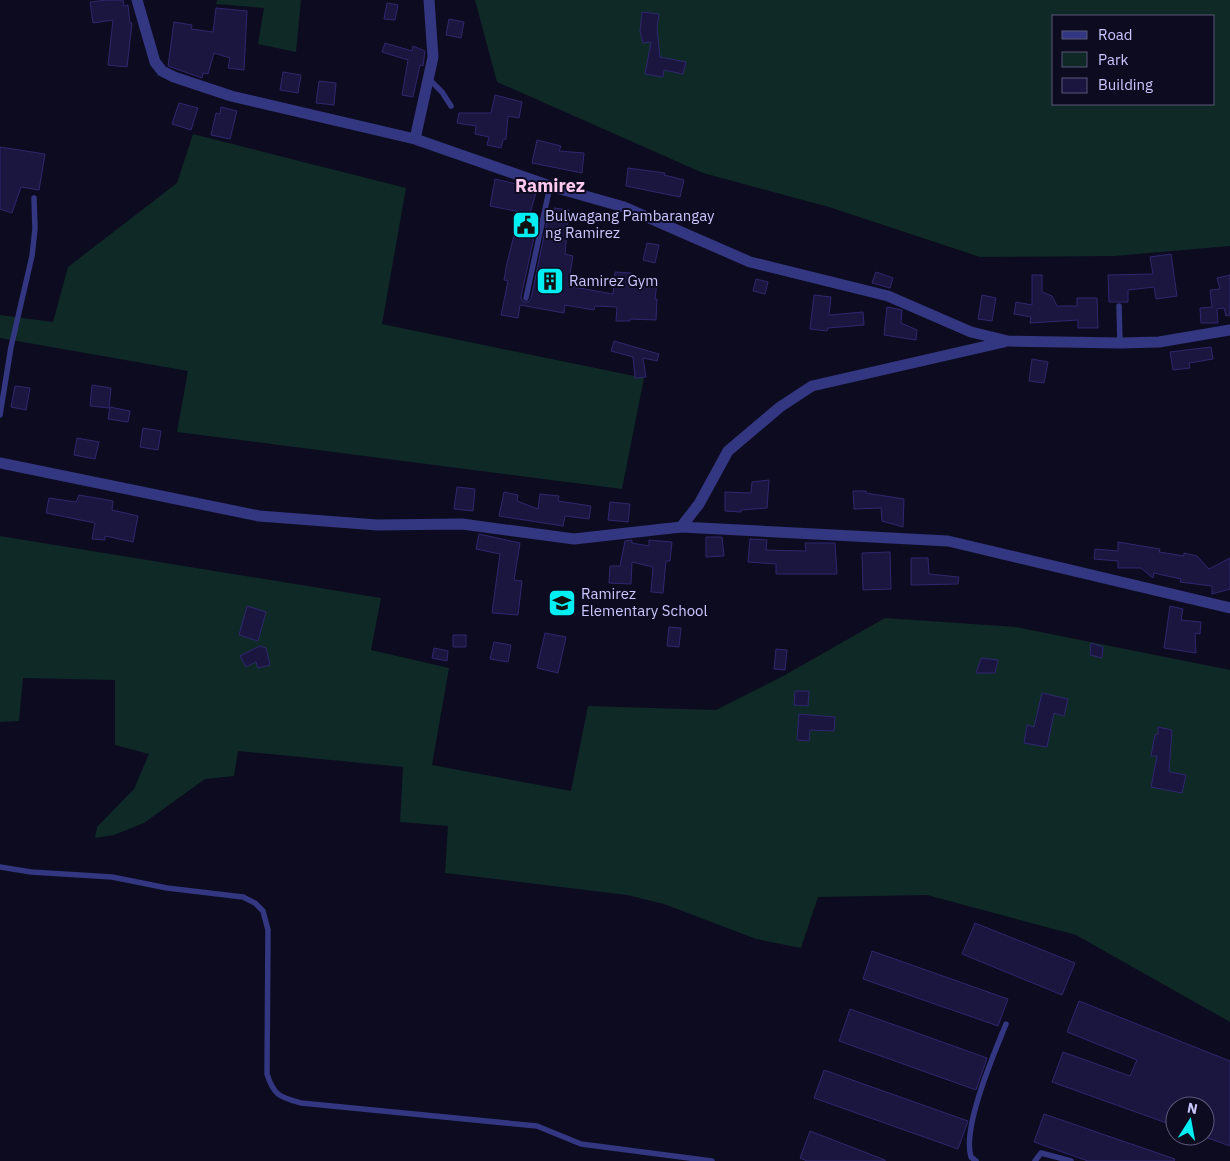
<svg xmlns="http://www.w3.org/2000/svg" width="1230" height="1161" viewBox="0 0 1230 1161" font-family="'IBM Plex Sans',sans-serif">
  <rect width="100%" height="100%" fill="#0d0b1f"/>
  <path fill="#0e2926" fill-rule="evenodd" d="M217,0H301L296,52L258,44L264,8L216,4Z
    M475,0H1230V246L1114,256L980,257L829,207L703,173L497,82ZM1054,16H1214V104H1054Z
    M193,134L406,188L382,324L644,378L622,489L177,432L188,371L0,338V315L53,322L68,267L177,183Z
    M0,536L381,598L371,650L449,668L432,765L571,791L588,706L716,710L785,675L885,618L1016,627L1230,670V1022L1076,935L927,895L818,897L801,948L756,939L664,904L627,895L445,873L448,826L400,822L403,767L238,751L234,776L205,779L144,823L114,835L95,838L97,827L134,789L149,754L115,745V680L23,678L19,721L0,722Z"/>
  <path fill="#1b1640" stroke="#2f276e" d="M107,0H123L124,6L128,5L130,23H132L127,67L108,65L113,20L93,23L90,2Z
    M387,3L398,5L395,20L384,19Z
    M216,8L247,11L244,70L228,68L230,58L214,53L208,74L203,73L202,78L168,66L174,22L192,25L191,29L213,32Z
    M642,12L659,14L657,28L660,57L686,62L683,74L664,70L663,77L645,74L651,42L643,43L640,31Z
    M449,19L464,22L461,38L446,35Z
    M385,43L412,51L413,46L425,51L423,66L420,65L413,97L402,95L408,60L382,52Z
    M283,72L301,75L298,93L280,90Z
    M319,81L336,83L334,105L316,103Z
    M495,95L522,102L519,118L508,116L506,139L503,140L501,148L487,145L489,137L475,134L476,126L457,123L459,113H491Z
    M179,103L198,108L191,130L172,124Z
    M221,107L237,111L230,139L211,135L216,113L220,114Z
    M537,140L561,146L559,151L584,153L582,173L532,163Z
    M0,147L45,154L39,190L21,187L12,213L0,209Z
    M628,168L665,173L664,175L684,180L680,197L626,186Z
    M495,179L537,189L529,217L538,219L521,297L523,302H528L531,299L547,221L553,222L554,208L569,210L565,254L573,256L568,286L613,294L615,272L631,273V279L657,283L655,299H657L656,320L630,319V321H616L617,307L595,306L594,310L565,305L564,313L520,305L518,318L501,315L508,281L504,280L507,263L520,212L490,206Z
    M647,243L659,245L655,263L643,260Z
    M1171,254L1177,296L1156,299L1154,287L1128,290V302H1109L1108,275L1153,274L1150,257Z
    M876,272L893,278L890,288L872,283Z
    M1032,275H1042V292L1052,296L1057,306H1077V298H1097L1098,328H1078V320L1030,323L1031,317L1014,314L1016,302L1032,305Z
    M1230,275V315L1226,316L1224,308L1217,309L1218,323H1201L1200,308L1212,307L1210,290L1220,289L1217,278Z
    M756,279L768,282L765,294L753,291Z
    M814,295L831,297L829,315L863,312L864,325L828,328L827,331L810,329Z
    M982,295L996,298L992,321L978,319Z
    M887,307L902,310L901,323L917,330L916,340L884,335Z
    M614,341L659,354L657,361L643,358L646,377L635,378L633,357L611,351Z
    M1211,347L1213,359L1189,363L1190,368L1173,370L1170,352Z
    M1032,359L1048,362L1044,383L1029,381Z
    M92,385L111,388L109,408L90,406Z
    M15,386L30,388L26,410L11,407Z
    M110,407L130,411L128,422L108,419Z
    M143,428L161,431L158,450L140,447Z
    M77,438L99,442L95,459L74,455Z
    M769,480L767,508L741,510V512L725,511V492L751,493L752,482Z
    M457,487L475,489L473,511L454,509Z
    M853,491H866V493L904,499L903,527L882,521L881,508L854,509Z
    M504,492L518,495L517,501L538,509L540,494L559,496L558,501L591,506L589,519L565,516L563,526L499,516Z
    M79,495L113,501L112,510L138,516L133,542L105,536V540L92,539L95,523L46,513L49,498L76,502Z
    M610,502L630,504L628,522L608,520Z
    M479,534L520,543L514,580L522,581L518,615L492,613L500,554L476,549Z
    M706,537H722L724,556L706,557Z
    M750,539L767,540L766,550L806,551L805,543H835L837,574H776V564L748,562Z
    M632,540V543L649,546V540L672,542L670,561H666L663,593L651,592L653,567L632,562L631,584L609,583L610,566H620L625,541Z
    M1118,542L1160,549L1159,552L1184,556V553L1197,556L1209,569L1230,558V589L1212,594V586L1180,582L1181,579L1154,573L1153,578L1141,568H1118V561L1094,559L1095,549L1118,551Z
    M890,552L891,589L863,590L862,553Z
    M911,558H928L929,574L959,577L958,584L911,585Z
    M247,606L266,612L258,641L239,635Z
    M1170,606L1183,609L1181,620L1201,622L1200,634L1195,633L1196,653L1164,648Z
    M669,627L681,628L679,647L667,646Z
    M545,633L566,637L558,673L537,668Z
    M453,635H466V647H453Z
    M494,642L511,645L508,662L490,659Z
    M1091,643L1103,647L1102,658L1090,655Z
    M260,646L266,648L270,665L258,668L256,662L246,667L240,656Z
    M434,648L448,651L447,661L432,658Z
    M776,649L787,650L785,670L774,669Z
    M981,658L998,660L995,673H976Z
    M795,691H809L808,706L794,705Z
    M1042,693L1068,699L1064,716L1054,713L1047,747L1024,743L1027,725L1034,727Z
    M799,714L835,717L834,731L810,730L809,741L797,740Z
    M1158,727L1172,730L1169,772L1186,775L1182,793L1151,787L1157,756H1151L1155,735L1158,734Z
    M975,923L1075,963L1062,995L962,954Z
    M872,951L1008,999L998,1026L863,979Z
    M1079,1001L1230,1061V1146L1205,1137V1106H1175V1126L1052,1082L1063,1052L1130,1076L1137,1060L1067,1032Z
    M850,1009L987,1058L976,1090L839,1041Z
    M824,1070L968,1121L958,1149L814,1098Z
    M1044,1114L1175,1159L1174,1161H1088L1034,1142Z
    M810,1131L885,1160V1161H807L800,1158Z"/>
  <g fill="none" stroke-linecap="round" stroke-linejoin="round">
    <path stroke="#333680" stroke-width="5.5" d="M429,79L442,92L451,106
      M526,298L550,186
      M1119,306L1120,343
      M0,415L11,347L32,256L35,229L34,198
      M0,867L31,872L112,877L167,888L243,897L255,903L263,911L268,930L267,1074C274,1096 280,1097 301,1103L537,1126L581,1144L712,1161
      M976,1161L971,1157C962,1127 994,1054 1006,1024
      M1035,1161L1041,1153L1071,1161"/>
    <path stroke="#333680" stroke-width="11" d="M137,0L155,62L162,71L174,77L231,96L415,139L550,186L624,207L750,262L888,296L971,332L1008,341L1120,343L1159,342L1230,330
      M415,139L433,57L429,0
      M0,463L259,516L377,525L462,524L574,539L681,527L948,541L1230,608
      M681,527L699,504L728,451L780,407L812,386L1004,342"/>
  </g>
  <defs>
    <g id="civic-square" transform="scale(1.4375)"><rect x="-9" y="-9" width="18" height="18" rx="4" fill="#00eff3" stroke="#0d0b1f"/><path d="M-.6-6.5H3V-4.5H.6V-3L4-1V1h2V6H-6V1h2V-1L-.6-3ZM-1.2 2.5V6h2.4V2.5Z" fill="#111"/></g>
    <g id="building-square" transform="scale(1.4375)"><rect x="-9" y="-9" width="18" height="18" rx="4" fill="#00eff3" stroke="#0d0b1f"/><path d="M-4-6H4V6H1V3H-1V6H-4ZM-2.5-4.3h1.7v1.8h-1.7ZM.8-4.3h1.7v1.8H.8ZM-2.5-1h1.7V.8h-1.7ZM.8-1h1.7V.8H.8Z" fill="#111"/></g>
    <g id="school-square" transform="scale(1.4375)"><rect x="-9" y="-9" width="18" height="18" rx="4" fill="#00eff3" stroke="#0d0b1f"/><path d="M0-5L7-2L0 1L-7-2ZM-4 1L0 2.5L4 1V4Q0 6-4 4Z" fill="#111"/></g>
  </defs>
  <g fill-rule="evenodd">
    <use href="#civic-square" x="526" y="225"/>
    <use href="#building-square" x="550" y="281"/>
    <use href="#school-square" x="562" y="603"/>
  </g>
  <g text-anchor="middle" stroke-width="4" stroke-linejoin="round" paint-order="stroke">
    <g font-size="15" fill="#cac8ff" stroke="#0d0b1f" text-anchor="start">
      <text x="545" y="221">Bulwagang Pambarangay<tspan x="545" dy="17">ng Ramirez</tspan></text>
      <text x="569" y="286">Ramirez Gym</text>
      <text x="581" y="599">Ramirez<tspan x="581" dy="17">Elementary School</tspan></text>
    </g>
    <g font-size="18" font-weight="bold" fill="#ffcaf0" stroke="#0d0b1f">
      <text x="550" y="192">Ramirez</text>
    </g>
  </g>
  <rect x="1052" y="15" width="162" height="90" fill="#0d0b1f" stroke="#595779"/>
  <rect x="1062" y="31" width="25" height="8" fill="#333680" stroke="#595779"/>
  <text x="1098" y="40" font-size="15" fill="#cac8ff">Road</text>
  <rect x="1062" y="52" width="25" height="15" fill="#0e2926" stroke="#595779"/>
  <text x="1098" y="65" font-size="15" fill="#cac8ff">Park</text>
  <rect x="1062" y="78" width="25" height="15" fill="#1b1640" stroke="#595779"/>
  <text x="1098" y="90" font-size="15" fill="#cac8ff">Building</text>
  <g transform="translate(1190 1121) rotate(11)"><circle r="24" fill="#0d0b1f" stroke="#595779"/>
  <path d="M0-4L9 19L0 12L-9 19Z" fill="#00eff3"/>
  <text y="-8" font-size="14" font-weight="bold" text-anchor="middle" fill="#cac8ff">N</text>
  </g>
</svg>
